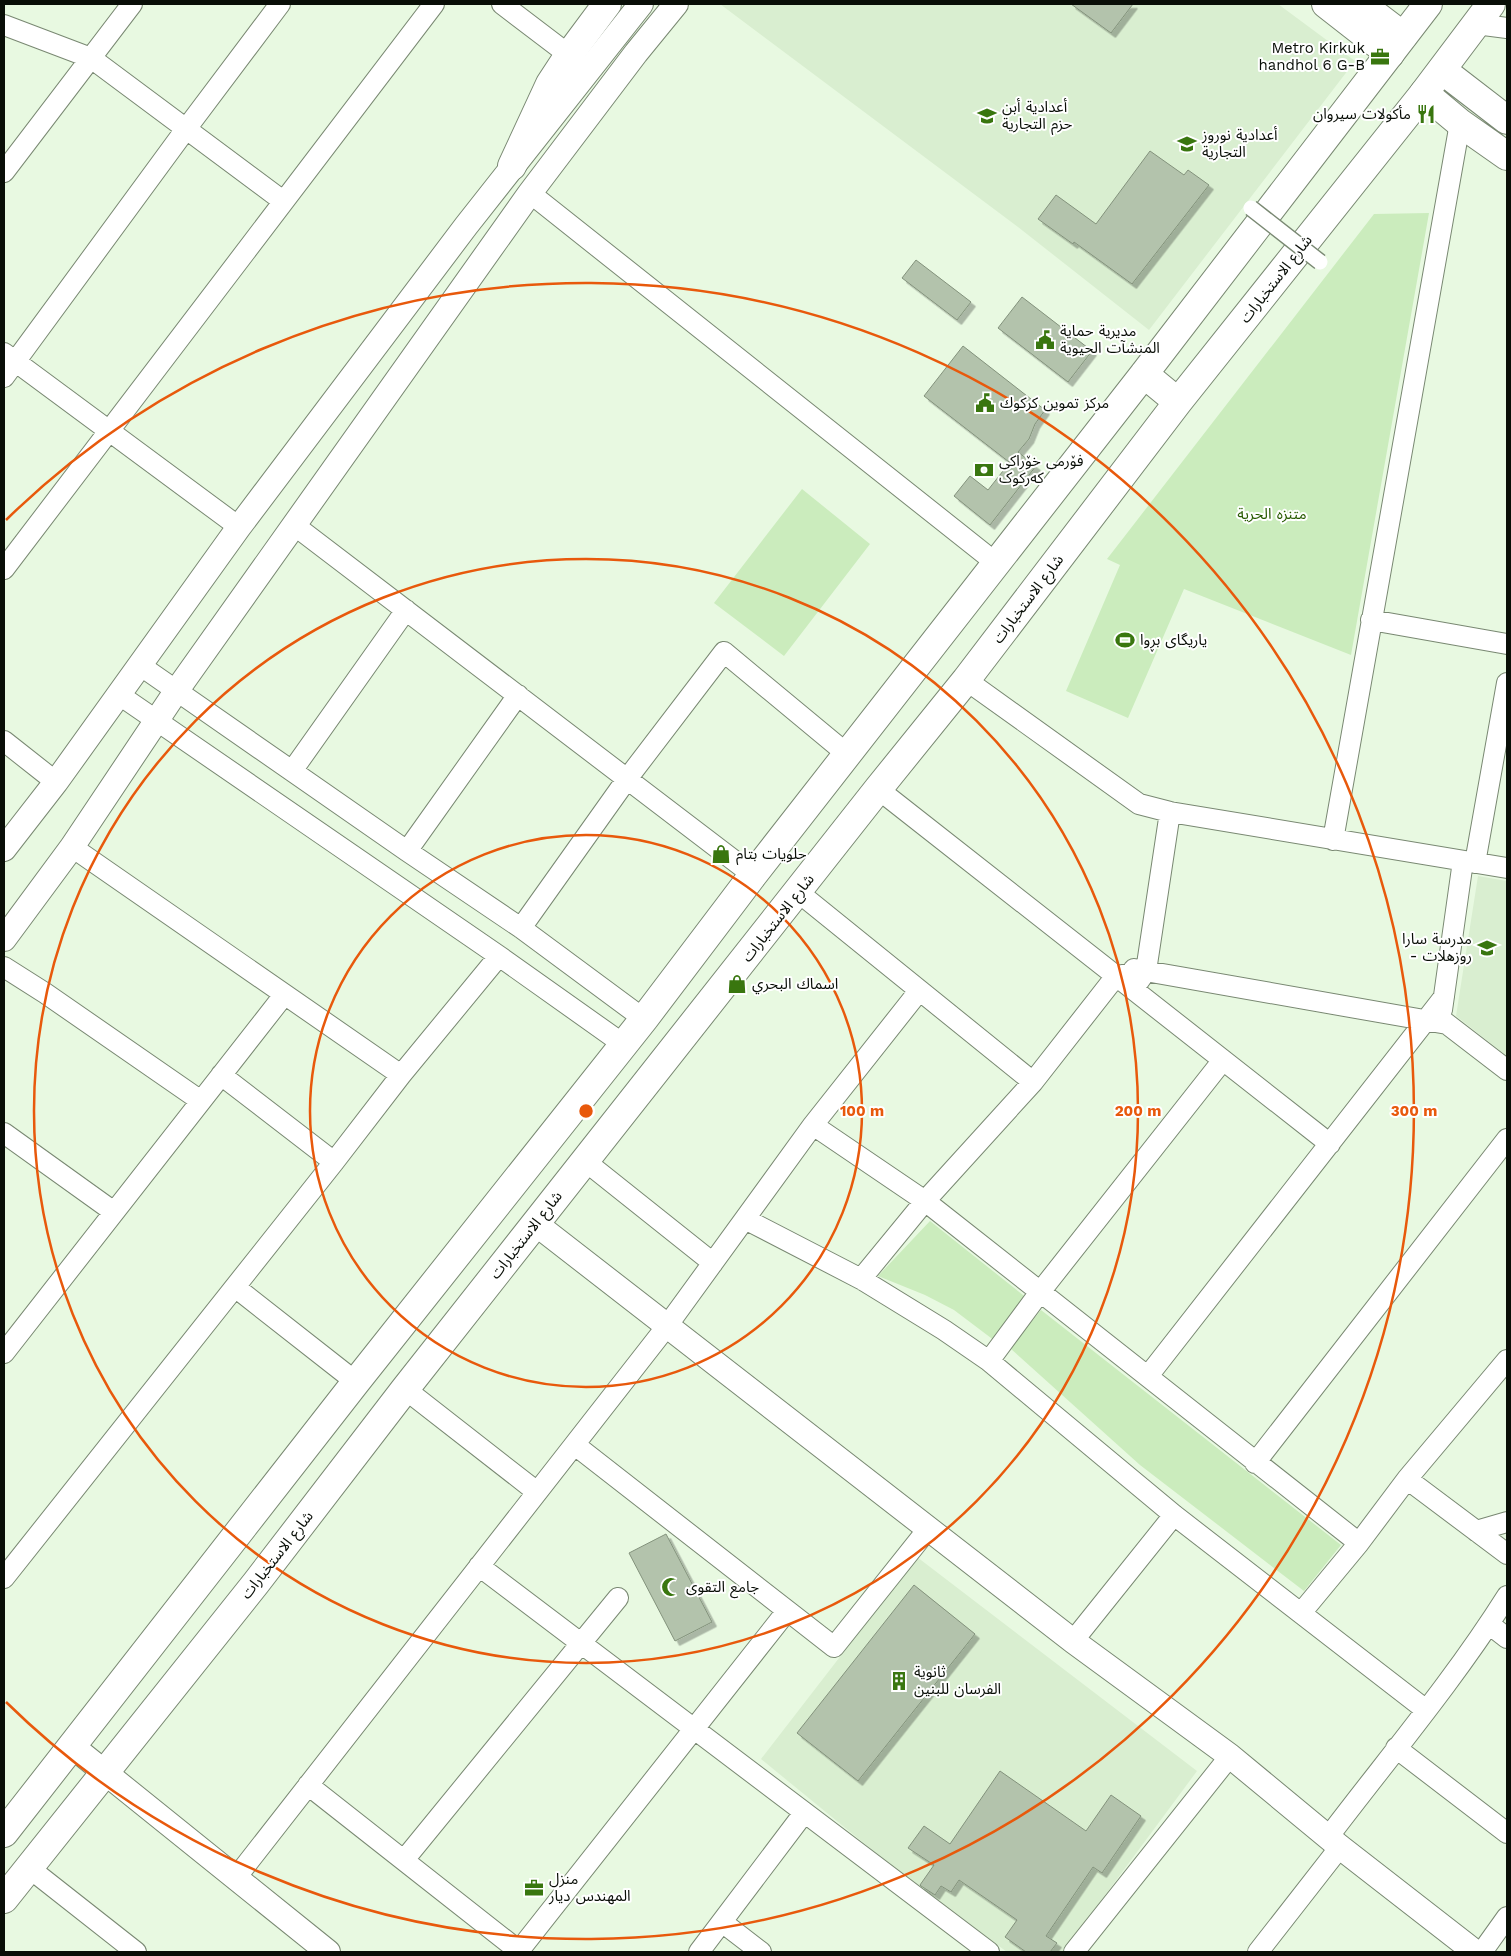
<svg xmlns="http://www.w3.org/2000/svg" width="1511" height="1956" viewBox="0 0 1511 1956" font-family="'Work Sans','Noto Sans Arabic',sans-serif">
  <defs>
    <filter id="shadow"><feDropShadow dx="4.5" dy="4.5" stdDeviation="0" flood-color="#0004"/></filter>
  </defs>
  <rect width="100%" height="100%" fill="#e8f9e1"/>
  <path fill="#d9eed0" d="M720,4H1278L1355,61L1149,330L1018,227Z
    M1478,876L1507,881V1056L1456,1016Z
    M917,1557L1197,1771L1063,1952H1007L887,1862L761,1759Z"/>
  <path fill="#cbecbd" d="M1429,213L1351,655L1184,589L1128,718L1066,691L1120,565L1107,559L1374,214Z
    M802,489L870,544L784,656L714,603Z
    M930,1221L1028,1299L995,1341L954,1310L925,1295L878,1276Z
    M1041,1310L1341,1545L1304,1591L1140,1465L1010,1348Z"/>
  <path fill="#b3c3ac" stroke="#83927c" filter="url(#shadow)" d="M1071,4H1133L1111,33Z
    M1150,151L1184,175L1188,170L1209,185L1132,284L1074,242L1073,244L1038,219L1056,195L1096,224Z
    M916,260L971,302L957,320L902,278Z
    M1022,297L1092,351L1068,382L998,328Z
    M963,346L1045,410L1035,424L1029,439L1018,452L1036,466L990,525L954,496L970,476L988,490L1014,457L1009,462L924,396Z
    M666,1534L712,1622L675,1641L629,1553Z
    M914,1585L975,1634L858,1781L797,1733Z
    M1000,1771L1086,1831L1111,1795L1141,1816L1102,1873L1093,1867L1046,1936L1057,1943L1050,1952H1026L1005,1937L1017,1920L959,1880L951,1892L941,1886L935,1895L921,1886L920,1885L934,1865L908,1848L924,1826L950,1844Z"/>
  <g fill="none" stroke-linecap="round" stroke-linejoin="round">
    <g stroke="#798872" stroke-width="22">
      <path id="minor" d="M502,4L569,55
        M1476,24L1507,28
        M4,25L91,58L283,201
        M4,172L132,4
        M530,193L996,563
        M4,353L239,527
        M4,377L186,129L280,4
        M294,525L753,875
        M4,569L434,4
        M1371,620L1507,644
        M141,666L407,851L521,928L644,1019
        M966,680L1139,804L1170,812L1507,868
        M118,694L499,956L623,1044
        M4,741L56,782
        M292,771L406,610
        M878,789L1330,1144
        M1333,840L1460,123
        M72,847L401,1075
        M407,851L518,695
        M1475,863L1507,683
        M798,892L1033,1082
        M521,928L627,779L724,652L847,754
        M4,967L45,993L201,1101
        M1134,969L1447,1024
        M1139,981L1146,971L1170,812
        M1442,1010L1463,861
        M1438,1017L1507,1070
        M221,1075L334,1162
        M813,1125L925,1201L1359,1543
        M4,1133L114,1212
        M585,1161L713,1263
        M745,1219L861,1279L944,1330L989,1361L1174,1515L1426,1710
        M861,1279L925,1201L1033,1082L1116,976L1146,971
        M235,1287L356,1382
        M4,1353L284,995
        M989,1361L1040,1292L1223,1060
        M1148,1376L1444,997
        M405,1389L537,1492
        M575,1445L834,1647L928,1529
        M1255,1463L1507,1139
        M1407,1479L1507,1554
        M1476,1531L1507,1522
        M479,1566L989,1952
        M4,1578L334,1162L401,1075L499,956
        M1301,1613L1359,1543L1407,1479L1507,1360
        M1489,1624L1507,1638
        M1073,1641L1174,1515
        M1396,1748L1507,1833
        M308,1785L519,1951
        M1329,1836C1389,1757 1454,1680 1507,1596
        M404,1860L618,1598
        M28,1867L136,1952
        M235,1879L667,1326L813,1125L919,991
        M722,1922L761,1952
        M518,1952L787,1611
        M699,1952L804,1813
        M1074,1952L1230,1756
        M1258,1952L1340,1847
        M1482,1952L1507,1917"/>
    </g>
    <g stroke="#798872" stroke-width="26">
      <path id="tertiary" d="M4,849L56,782L239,527L466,226L641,4
        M4,939L72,847L177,690L530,193L636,53L676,4
        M536,1224L1073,1641L1230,1756L1340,1847L1475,1952
        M72,1746L328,1952"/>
    </g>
    <g stroke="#798872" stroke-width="30">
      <path id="secondary" d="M1326,4L1390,54
        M1361,4L1403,36
        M1442,70L1507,120
        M1424,93L1460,123L1507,156
        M512,166L550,84L569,55L607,4"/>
    </g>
    <g stroke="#798872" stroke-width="30">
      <path id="primary" d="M1144,374L1178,402
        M4,1833L356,1382L644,1019L753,875L1144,374L1428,4
        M4,1899L256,1583L405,1389L878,789L966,680L1178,402L1424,93L1491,4"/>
    </g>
    <use href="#minor" stroke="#fff" stroke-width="20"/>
    <use href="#tertiary" stroke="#fff" stroke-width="24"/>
    <use href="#secondary" stroke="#fff" stroke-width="28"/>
    <use href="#primary" stroke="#fff" stroke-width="28"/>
    <g stroke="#798872" stroke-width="18" stroke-linecap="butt">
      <path id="pedestrian-bridge" d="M1251,208L1320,262"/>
    </g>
    <use href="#pedestrian-bridge" stroke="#fff" stroke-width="15"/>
  </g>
  <g fill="none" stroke="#e8590c" stroke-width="2.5">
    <circle cx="586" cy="1111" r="276"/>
    <circle cx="586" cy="1111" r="552"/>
    <path d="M6 520A828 828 0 1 1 6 1702"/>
  </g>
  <defs>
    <g id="office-bare" transform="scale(1.5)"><path d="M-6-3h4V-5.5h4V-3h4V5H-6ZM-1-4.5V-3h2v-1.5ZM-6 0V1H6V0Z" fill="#39760f" stroke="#fff" stroke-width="2.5" paint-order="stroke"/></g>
    <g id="restaurant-bare" transform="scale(1.5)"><path d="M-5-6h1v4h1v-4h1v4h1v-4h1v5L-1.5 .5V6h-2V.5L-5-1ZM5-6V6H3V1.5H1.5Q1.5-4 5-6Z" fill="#39760f" stroke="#fff" stroke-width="2.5" paint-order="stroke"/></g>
    <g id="school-bare" transform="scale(1.5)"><path d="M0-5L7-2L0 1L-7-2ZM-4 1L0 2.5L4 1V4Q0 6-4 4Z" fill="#39760f" stroke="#fff" stroke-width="2.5" paint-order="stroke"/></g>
    <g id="civic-bare" transform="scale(1.5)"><path d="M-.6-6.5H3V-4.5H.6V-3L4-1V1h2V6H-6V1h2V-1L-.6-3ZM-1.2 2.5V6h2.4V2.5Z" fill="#39760f" stroke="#fff" stroke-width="2.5" paint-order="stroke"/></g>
    <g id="bank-bare" transform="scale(1.5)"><path d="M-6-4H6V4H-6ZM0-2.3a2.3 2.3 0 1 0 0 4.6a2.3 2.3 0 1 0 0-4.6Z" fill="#39760f" stroke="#fff" stroke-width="2.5" paint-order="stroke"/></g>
    <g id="stadium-bare" transform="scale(1.5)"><path d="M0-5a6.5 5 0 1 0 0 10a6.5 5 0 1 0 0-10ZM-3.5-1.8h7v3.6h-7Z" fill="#39760f" stroke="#fff" stroke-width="2.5" paint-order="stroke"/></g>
    <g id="shop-bare" transform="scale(1.5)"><path d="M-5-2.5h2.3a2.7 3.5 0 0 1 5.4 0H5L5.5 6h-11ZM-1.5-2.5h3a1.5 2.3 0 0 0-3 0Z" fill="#39760f" stroke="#fff" stroke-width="2.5" paint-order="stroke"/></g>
    <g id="mosque-bare" transform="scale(1.5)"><path d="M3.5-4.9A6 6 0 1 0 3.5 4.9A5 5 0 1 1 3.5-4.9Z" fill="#39760f" stroke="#fff" stroke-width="2.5" paint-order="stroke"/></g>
    <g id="building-bare" transform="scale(1.5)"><path d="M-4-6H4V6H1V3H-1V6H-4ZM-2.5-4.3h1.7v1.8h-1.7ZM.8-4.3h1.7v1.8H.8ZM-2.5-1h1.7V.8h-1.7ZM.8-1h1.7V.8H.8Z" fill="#39760f" stroke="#fff" stroke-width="2.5" paint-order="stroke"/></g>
  </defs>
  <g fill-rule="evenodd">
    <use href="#office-bare" x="1380" y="57"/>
    <use href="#restaurant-bare" x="1426" y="114"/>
    <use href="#school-bare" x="987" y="116"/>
    <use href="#school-bare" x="1187" y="144"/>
    <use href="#civic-bare" x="1045" y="340"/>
    <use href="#civic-bare" x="985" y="403"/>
    <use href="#bank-bare" x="984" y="470"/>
    <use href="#stadium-bare" x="1125" y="640"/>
    <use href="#shop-bare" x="721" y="854"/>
    <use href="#school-bare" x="1487" y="948"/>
    <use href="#shop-bare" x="737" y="984"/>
    <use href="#mosque-bare" x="671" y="1587"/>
    <use href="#building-bare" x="899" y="1681"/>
    <use href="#office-bare" x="534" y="1888"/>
  </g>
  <g text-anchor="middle" stroke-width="4" stroke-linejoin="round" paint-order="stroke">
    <g font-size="15" fill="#090e07" stroke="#fff" text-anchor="start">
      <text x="1365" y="53" text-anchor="end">Metro Kirkuk<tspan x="1365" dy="17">handhol 6 G-B</tspan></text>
      <text x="1002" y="112">أعدادية أبن<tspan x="1002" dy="17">حزم التجارية</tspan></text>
      <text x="1411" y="119" text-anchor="end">مأكولات سيروان</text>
      <text x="1202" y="140">أعدادية نوروز<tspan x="1202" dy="17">التجارية</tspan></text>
      <text x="1060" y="336">مديرية حماية<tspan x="1060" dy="17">المنشآت الحيوية</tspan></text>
      <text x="1000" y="408">مركز تموين كركوك</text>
      <text x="999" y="466">فۆرمی خۆراکی<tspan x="999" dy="17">کەرکوک</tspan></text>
      <text x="1140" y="645">یاریگای بڕوا</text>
      <text x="736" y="859">حلويات بتام</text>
      <text x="1472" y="944" text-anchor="end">مدرسة سارا<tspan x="1472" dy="17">- روزهلات</tspan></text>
      <text x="752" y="989">اسماك البحري</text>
      <text x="686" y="1592">جامع التقوى</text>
      <text x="914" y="1677">ثانوية<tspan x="914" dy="17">الفرسان للبنين</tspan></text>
      <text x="549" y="1884">منزل<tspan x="549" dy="17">المهندس ديار</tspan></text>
    </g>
    <g font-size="15" fill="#090e07" stroke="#fff">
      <text transform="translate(1276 279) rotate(-52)" y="5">شارع الاستخبارات</text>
      <text transform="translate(1028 599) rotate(-53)" y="5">شارع الاستخبارات</text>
      <text transform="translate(778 918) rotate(-52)" y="5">شارع الاستخبارات</text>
      <text transform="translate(526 1235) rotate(-52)" y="5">شارع الاستخبارات</text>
      <text transform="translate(277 1555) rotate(-52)" y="5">شارع الاستخبارات</text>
    </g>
    <g font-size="15" fill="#275a00" stroke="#fff">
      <text x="1272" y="519">متنزه الحرية</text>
    </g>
  </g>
  <circle cx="586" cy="1111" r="8" fill="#e8590c" stroke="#fff" stroke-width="2.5"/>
  <g font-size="15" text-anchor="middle" font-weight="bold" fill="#e8590c" stroke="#fff" stroke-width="4" stroke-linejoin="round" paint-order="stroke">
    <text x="862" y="1116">100 m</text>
    <text x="1138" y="1116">200 m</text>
    <text x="1414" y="1116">300 m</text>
  </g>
  <rect width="1511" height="1956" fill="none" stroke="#090e07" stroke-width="10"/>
</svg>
